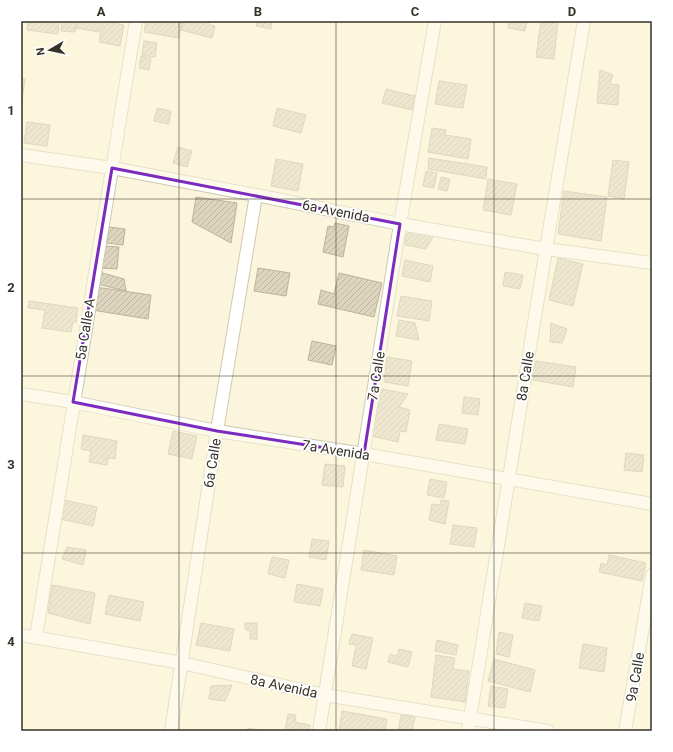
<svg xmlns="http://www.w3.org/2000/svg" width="673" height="752" viewBox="0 0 673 752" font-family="Roboto,sans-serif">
  <defs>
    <pattern id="building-hatch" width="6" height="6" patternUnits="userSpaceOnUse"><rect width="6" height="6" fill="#ddd5be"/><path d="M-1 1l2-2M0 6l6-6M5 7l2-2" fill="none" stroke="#beb7a3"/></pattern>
  </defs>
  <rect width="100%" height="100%" fill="#fcf5dd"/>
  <path fill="url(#building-hatch)" stroke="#bbb39d" d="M28,21H59L58,34L27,30Z
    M62,21H76L75,32L61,31Z
    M78,21H101L99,32L76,28Z
    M103,21L124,25L120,46L99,42Z
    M146,21H182L179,38L144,32Z
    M183,21H209L208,24L215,26L212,38L181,30Z
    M257,21H272L271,29L256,26Z
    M509,21H527L525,31L508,28Z
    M541,21H558L554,59L536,57Z
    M144,41L157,43L155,57L142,55Z
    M141,56L151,58L149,70L139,68Z
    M600,70L613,75L610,84L619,85L618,105L597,103Z
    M21,79H25L21,107Z
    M439,81L467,85L463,108L435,104Z
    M386,89L415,96L412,110L382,103Z
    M157,108L171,111L169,124L154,121Z
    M277,108L306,115L301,133L273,126Z
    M27,122L50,125L47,146L24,143Z
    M432,128L446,130L445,135L471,139L468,159L428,152Z
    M178,147L192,151L187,167L173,163Z
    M429,158L487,167L486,179L428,169Z
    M276,159L303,164L298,191L271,186Z
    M613,160L629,162L624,199L608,196Z
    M426,171L437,173L434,188L423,186Z
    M441,177L450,179L447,191L438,189Z
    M488,179L517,184L511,215L483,210Z
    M564,191L607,197L601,241L558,234Z
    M196,197L237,203L231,243L192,222Z
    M335,223L349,226L343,257L323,252L328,226L334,227Z
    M109,227L125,229L123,245L107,243Z
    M411,229L434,235L426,249L405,245L406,236Z
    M103,246L119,247L117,269L101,268Z
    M558,258L583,264L573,306L549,300Z
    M405,260L433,266L430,282L402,276Z
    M258,268L290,273L286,296L254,291Z
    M99,272L124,279L126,291L97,284Z
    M505,272L523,275L520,289L503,286Z
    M339,273L382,283L374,317L318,304L321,290L334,294Z
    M95,287L151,295L148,319L92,310Z
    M401,296L432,301L429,321L397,316Z
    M29,301L78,308L76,322H73L71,332L42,328L45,310L28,308Z
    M399,320L415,323L419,340L396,336Z
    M551,323L567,329L562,343L550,342Z
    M312,341L336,346L332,365L308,360Z
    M387,357L412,361L408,386L384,382Z
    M536,361L576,367L573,387L533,380Z
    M381,389L408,394L399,407L410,410L406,432L400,431L398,442L371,436Z
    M464,397L480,399L478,415L462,413Z
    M439,424L468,429L465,444L436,440Z
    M173,431L197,436L192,459L168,454Z
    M83,435L117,441L115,459L108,458L107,465L89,462L91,451L81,449Z
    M626,453L644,455L642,472L624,470Z
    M325,464L345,466L343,487L322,485Z
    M430,479L447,482L444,498L427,495Z
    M64,500L97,507L93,526L60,519Z
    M441,500L449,501L445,524L429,520L432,504L440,505Z
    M453,525L477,528L474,547L450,544Z
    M312,539L329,541L326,560L309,557Z
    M67,547L86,550L83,565L62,559Z
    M364,550L397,556L394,575L361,570Z
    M609,555L646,563L642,581L599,572L601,563L607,565Z
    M272,557L289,560L285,578L268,574Z
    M297,584L323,589L320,606L294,602Z
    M52,585L95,593L90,624L48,613Z
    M109,595L144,602L140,621L105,614Z
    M525,603L542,606L539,621L522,618Z
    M201,623L234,629L230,651L196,645Z
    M245,623H257V639H250V631L245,629Z
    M499,632L513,635L509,657L496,654Z
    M352,634L373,638L366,669L352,666L356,645L349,644Z
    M437,640L458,645L456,655L435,651Z
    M583,644L607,648L604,672L579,668Z
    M399,649L412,652L408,667L388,662L390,654L397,656Z
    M436,655L455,658L453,669L469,671L465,702L431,697Z
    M494,659L535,670L530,692L488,681Z
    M232,685L225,701L209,699L211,686Z
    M491,686L508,689L505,708L488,706Z
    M342,711L387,719L385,731H339Z
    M288,714L296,715L295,722L310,725L309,731H285Z
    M401,715L415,717L412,731H398Z
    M248,728L264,731H247Z"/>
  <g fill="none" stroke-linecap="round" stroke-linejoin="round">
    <g stroke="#cec7b0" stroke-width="14">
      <path id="minor" d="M21,155L112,168L256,195L400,224L546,249L652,263
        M21,394L73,402L217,431L364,454L652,504
        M21,635L182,663L325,695L548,731
        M36,637L136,21
        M171,731L217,431L256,195
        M319,731L400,224L435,21
        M468,731L546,249L584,21
        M625,731L652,575"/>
    </g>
    <use href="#minor" stroke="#fff" stroke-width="12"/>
  </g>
  <path d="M0 0H673V752H0ZM112,168L400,224L364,454L217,431L73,402Z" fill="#fcf5dd" fill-opacity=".55" fill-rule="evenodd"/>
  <path fill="none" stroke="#7b2cbf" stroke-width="3" stroke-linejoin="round" d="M112,168L400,224L364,454L217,431L73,402Z"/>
  <path fill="none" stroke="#353228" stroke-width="1" stroke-opacity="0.55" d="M179,21V731M336,21V731M494,21V731M21,199H652M21,376H652M21,553H652"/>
  <g text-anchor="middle" stroke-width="3.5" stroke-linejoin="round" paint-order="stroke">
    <g font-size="14" fill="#353228" stroke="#fff">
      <text transform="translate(336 211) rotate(11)" y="5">6a Avenida</text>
      <text transform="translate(85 329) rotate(-81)" y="5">5a Calle A</text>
      <text transform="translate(376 376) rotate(-81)" y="5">7a Calle</text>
      <text transform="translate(525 376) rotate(-81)" y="5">8a Calle</text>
      <text transform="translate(336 450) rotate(9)" y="5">7a Avenida</text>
      <text transform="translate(212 463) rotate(-81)" y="5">6a Calle</text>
      <text transform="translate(635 677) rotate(-80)" y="5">9a Calle</text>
      <text transform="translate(284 686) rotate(12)" y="5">8a Avenida</text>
    </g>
  </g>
  <rect width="673" height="752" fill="none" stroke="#ffffff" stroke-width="44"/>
  <g transform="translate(50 50) rotate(261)" stroke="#ffffff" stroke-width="3" paint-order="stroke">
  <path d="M0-3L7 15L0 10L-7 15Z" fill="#353228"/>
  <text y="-6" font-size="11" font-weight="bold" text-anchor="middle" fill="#353228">N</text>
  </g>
  <rect x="22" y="22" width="629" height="708" fill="none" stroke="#353228" stroke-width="1.5"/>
  <g font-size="13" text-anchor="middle" font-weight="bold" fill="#353228">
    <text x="101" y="16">A</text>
    <text x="258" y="16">B</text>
    <text x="415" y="16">C</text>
    <text x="572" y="16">D</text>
    <text x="11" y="115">1</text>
    <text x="11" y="292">2</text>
    <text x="11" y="469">3</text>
    <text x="11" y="646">4</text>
  </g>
</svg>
